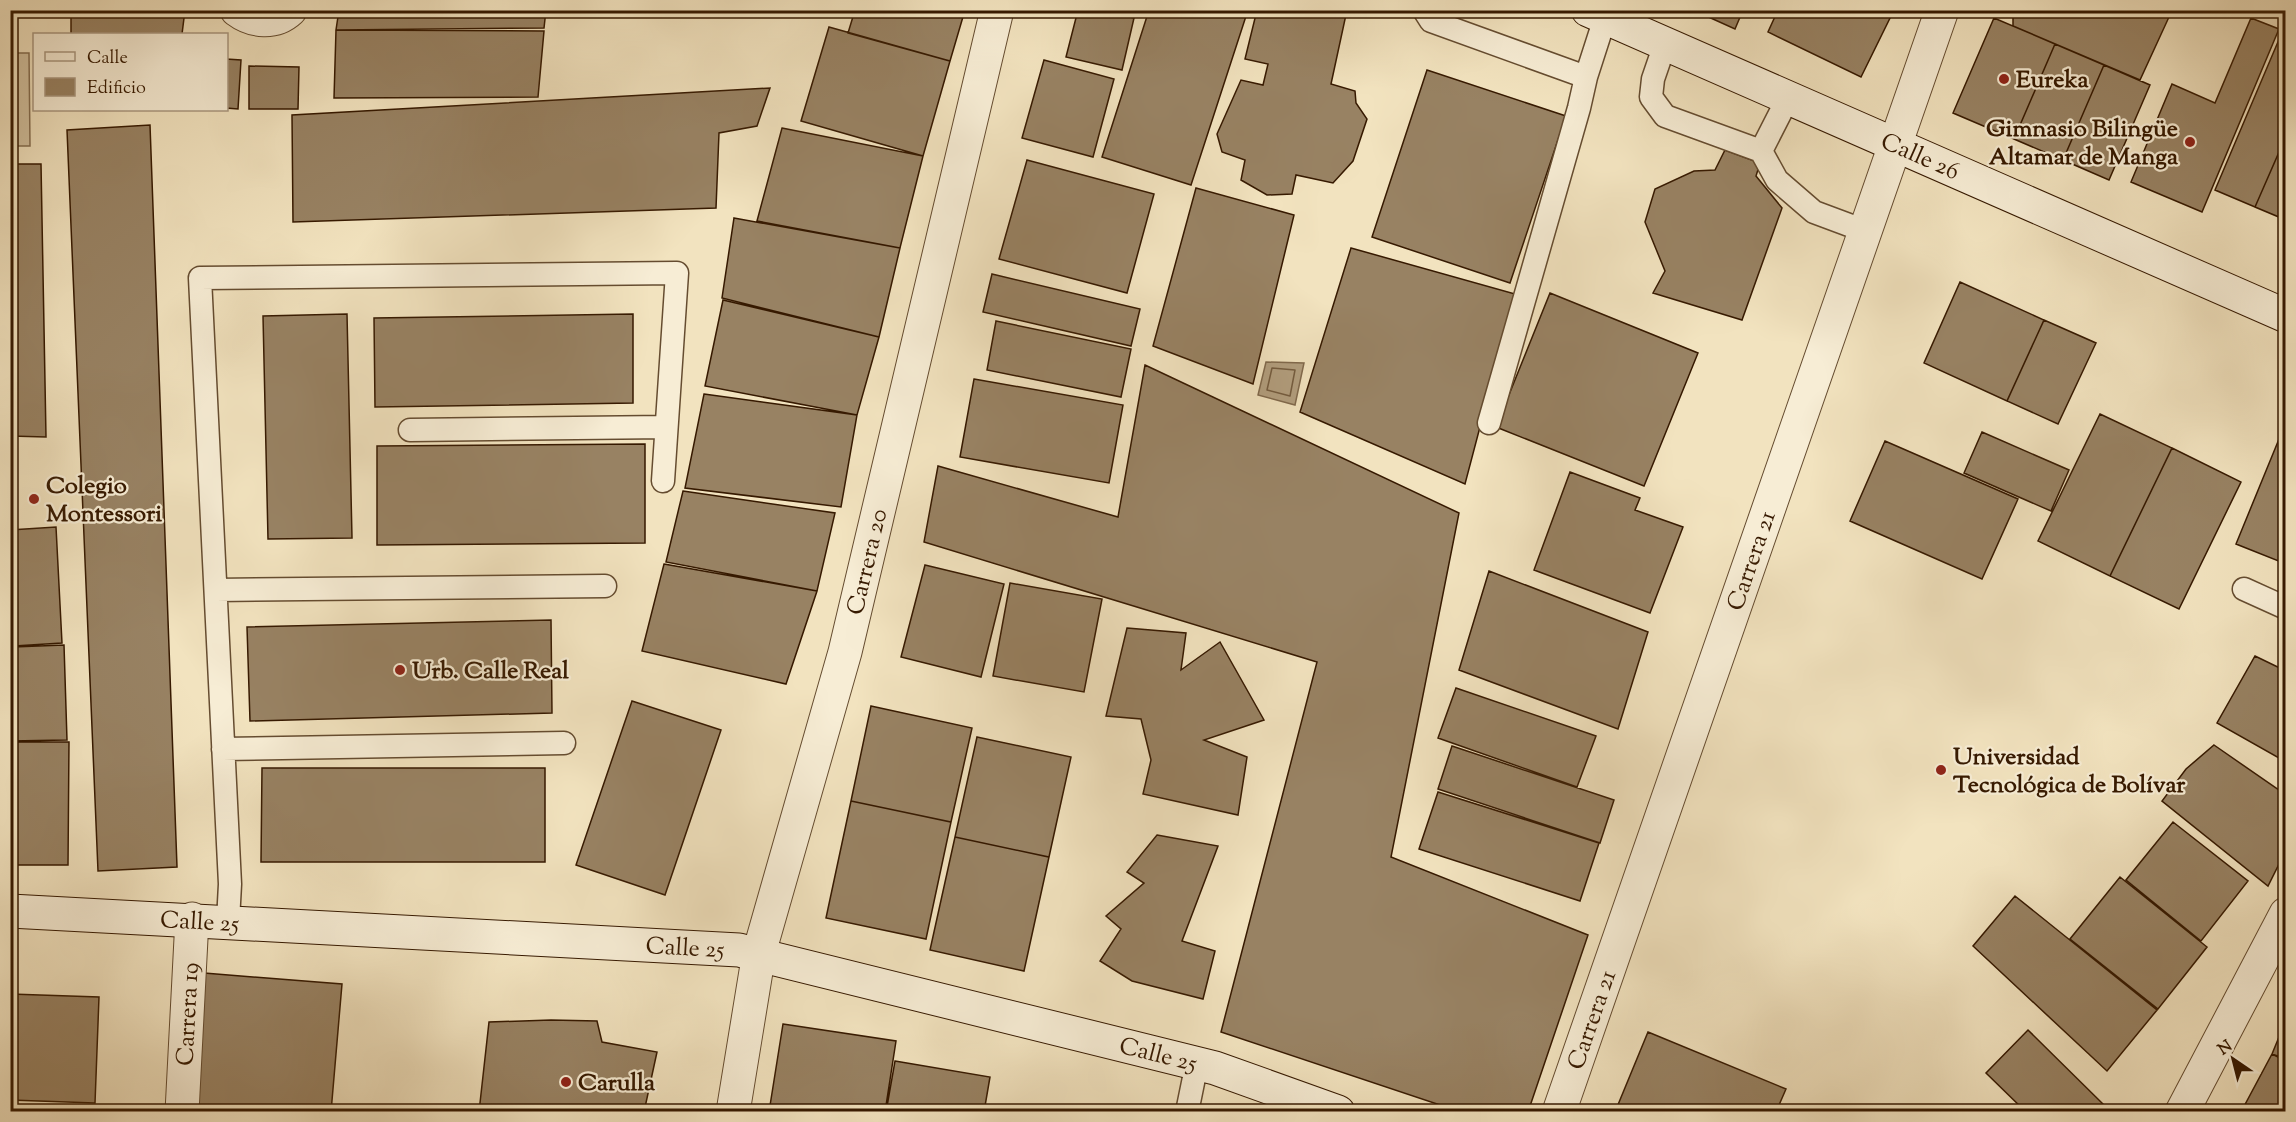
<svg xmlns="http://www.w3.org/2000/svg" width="2296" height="1122" viewBox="0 0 2296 1122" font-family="'Sorts Mill Goudy',serif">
  <rect width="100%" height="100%" fill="#f2e3bf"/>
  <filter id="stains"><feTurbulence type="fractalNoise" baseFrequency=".00333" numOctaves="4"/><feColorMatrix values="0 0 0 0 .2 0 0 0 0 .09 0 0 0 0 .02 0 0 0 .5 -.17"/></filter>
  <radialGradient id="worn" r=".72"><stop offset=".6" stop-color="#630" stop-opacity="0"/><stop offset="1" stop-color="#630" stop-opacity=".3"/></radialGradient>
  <path fill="#d2c19f" stroke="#846d50" stroke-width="1.5" d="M29,53L30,146H11V53Z"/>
  <path fill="#b29e7e" stroke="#80694c" stroke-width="1.5" d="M1266,362L1304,363L1295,405L1258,395Z"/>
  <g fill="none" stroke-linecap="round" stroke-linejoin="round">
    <path stroke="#745c3f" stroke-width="1.5" d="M1272,368L1295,370L1290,396L1267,390Z"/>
  </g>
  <path fill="#988263" stroke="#361900" stroke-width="1.5" d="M71,10H185L182,34H71Z
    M339,10H546L544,28L336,30Z
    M855,10H965L950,61L848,33Z
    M1078,10H1100L1134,18L1122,70L1066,57Z
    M1149,10H1248L1191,185L1102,157Z
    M1257,10H1347L1331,84L1355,91L1356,103L1367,119L1353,161L1333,183L1296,175L1292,194L1267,195L1241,180L1245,160L1222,152L1217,134L1241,80L1263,85L1268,64L1245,59Z
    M1693,10H1743L1735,29Z
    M1778,10H1886L1892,14L1861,77L1768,32Z
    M2013,10H2151L2169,17L2140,80L2013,26Z
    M1994,18L2055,44L2014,139L1953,113Z
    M2251,18L2279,29L2202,212L2131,182L2172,84L2215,103Z
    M2286,23V136L2255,207L2215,190Z
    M829,27L950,61L923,156L801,121Z
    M336,30L544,31L538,97L334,98Z
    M2055,44L2104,65L2063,160L2014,139Z
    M226,59L241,60L238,109L226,108Z
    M1044,60L1114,79L1093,157L1022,138Z
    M2104,65L2150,85L2109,180L2063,160Z
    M249,66L299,67L298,109H249Z
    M1427,70L1566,116L1510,283L1372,237Z
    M770,88L757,126L719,133L716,208L293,222L292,115Z
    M150,125L177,867L98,871L67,130Z
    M782,128L923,156L900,248L757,221Z
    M2286,136V220L2255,207Z
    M1725,150L1760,163L1756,176L1782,208L1742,320L1653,293L1665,271L1645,222L1655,189L1694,171L1715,170Z
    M1027,160L1154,194L1127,293L999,259Z
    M10,164H41L46,437L10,436Z
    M1196,188L1294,215L1253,384L1153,346Z
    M734,218L900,248L879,337L722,298Z
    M1351,248L1515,294L1465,484L1300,412Z
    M992,274L1140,309L1131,346L983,312Z
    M1960,282L2044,320L2007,401L1924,363Z
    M1550,293L1698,353L1644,486L1496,427Z
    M723,300L879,337L857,415L705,386Z
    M347,314L352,538L268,539L263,316Z
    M633,314V403L375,407L374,318Z
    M2044,320L2096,343L2058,424L2007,401Z
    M996,321L1131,349L1121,397L987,370Z
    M1145,365L1459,513L1391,857L1588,935L1528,1112H1461L1221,1032L1317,662L924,542L938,466L1118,517Z
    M974,379L1123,405L1109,483L960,457Z
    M704,394L857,415L841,507L685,488Z
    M2100,414L2172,448L2110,576L2038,541Z
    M2286,422V564L2236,544Z
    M1982,432L2069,470L2051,511L1964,473Z
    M1885,441L2018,499L1982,579L1850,521Z
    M645,444V543L377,545V446Z
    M2172,448L2241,482L2179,609L2110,576Z
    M1570,472L1640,498L1635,510L1683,527L1650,613L1534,570Z
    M683,491L835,513L817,591L666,562Z
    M56,527L62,643L14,646L10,583V530Z
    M664,564L817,591L786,684L642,651Z
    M925,565L1004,584L981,677L901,657Z
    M1489,571L1648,632L1618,729L1459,670Z
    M1010,583L1102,599L1084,692L993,676Z
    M551,620L552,713L250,721L247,627Z
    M1127,628L1186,633L1181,670L1220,642L1264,720L1204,740L1247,757L1238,815L1143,794L1151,760L1141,719L1106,716Z
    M64,645L67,740L10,741V703H14L13,647Z
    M2255,656L2286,671V762L2217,723Z
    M1456,688L1596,736L1577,787L1438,738Z
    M632,701L721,730L665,895L576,865Z
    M871,706L972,728L951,822L851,801Z
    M977,737L1071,757L1049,857L955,837Z
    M10,742H69L68,865H10Z
    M2214,745L2286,795V850L2268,886L2162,801L2186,769Z
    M1452,746L1614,800L1600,843L1438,789Z
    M262,768H545V862H261Z
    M1438,792L1599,843L1580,901L1419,849Z
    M851,801L951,822L926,939L826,918Z
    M2173,822L2248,881L2201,941L2126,880Z
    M1157,835L1218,846L1182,941L1215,951L1203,999L1132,981L1100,961L1121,929L1106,916L1144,883L1127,872Z
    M955,837L1049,857L1024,971L930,950Z
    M2120,877L2207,947L2158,1009L2070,939Z
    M2015,896L2157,1010L2107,1071L1973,946Z
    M204,973L342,984L331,1112H192Z
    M10,994L99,997L95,1103L10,1100Z
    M551,1020L597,1021L602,1042L657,1052L644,1112H479L489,1022Z
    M2286,1020V1059L2272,1054Z
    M783,1024L896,1041L885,1112H769Z
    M2028,1030L2103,1104L2096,1112H2026L1986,1073Z
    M1648,1032L1786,1089L1776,1112H1615Z
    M2272,1054L2286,1061V1112H2241Z
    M895,1061L990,1077L984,1112H886Z"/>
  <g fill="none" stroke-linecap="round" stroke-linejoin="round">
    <g stroke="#654c30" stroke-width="25">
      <path id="lane" d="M1424,10L1431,21L1586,77
        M1665,44L1653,79L1651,97L1665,116L1761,151
        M1788,98L1761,151L1777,180L1814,212L1865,231
        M1489,423L1579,108L1586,77L1605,18
        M410,430L666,427
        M2244,589L2286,608
        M216,590L605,586
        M223,749L564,743
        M228,921L230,884L200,278L677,273L663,481
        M1187,1112L1197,1063"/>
    </g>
    <g stroke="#654c30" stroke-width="35">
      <g id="street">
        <path d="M237,10C253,22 275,24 290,10"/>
        <path id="s1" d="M182,1112L192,919"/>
        <path id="s2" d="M733,1112L759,953L845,652L997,10"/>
        <path id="s3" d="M1559,1112L1942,10"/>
        <path d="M2182,1112L2286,914"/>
      </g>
    </g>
    <g stroke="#361900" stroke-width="35">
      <g id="secondary">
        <path id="s4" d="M1588,10L2286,316"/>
        <path id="s5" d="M10,911L739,950L1215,1068L1338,1112"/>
      </g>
    </g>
    <use href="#lane" stroke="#f7edd5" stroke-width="22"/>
    <use href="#street" stroke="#f7edd5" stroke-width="33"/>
    <use href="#secondary" stroke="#f7edd5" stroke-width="33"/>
  </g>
  <g fill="#8f2418" stroke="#f7edd5" stroke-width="2">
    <circle cx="2004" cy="79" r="6"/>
    <circle cx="2190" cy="142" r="6"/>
    <circle cx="34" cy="499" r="6"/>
    <circle cx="400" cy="670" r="6"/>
    <circle cx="1941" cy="770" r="6"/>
    <circle cx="566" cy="1082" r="6"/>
  </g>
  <g text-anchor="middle" stroke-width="4.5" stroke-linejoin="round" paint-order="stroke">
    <g font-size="24" font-weight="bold" fill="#361900" stroke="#f7edd5" text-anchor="start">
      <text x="2016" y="87">Eureka</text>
      <text x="2178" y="136" text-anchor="end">Gimnasio Bilingüe<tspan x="2178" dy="28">Altamar de Manga</tspan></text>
      <text x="46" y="493">Colegio<tspan x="46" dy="28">Montessori</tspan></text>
      <text x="412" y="678">Urb. Calle Real</text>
      <text x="1953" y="764">Universidad<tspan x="1953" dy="28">Tecnológica de Bolívar</tspan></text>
      <text x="578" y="1090">Carulla</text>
    </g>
    <g font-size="24" fill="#361900" stroke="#f7edd5">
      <text dy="8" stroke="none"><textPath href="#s4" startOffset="363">Calle 26</textPath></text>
      <text dy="8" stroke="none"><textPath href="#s3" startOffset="584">Carrera 21</textPath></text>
      <text dy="8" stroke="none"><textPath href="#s2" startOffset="567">Carrera 20</textPath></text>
      <text dy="8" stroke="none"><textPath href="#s5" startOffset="190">Calle 25</textPath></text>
      <text dy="8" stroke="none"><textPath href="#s5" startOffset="676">Calle 25</textPath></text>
      <text dy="8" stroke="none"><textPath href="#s1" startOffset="98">Carrera 19</textPath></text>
      <text dy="8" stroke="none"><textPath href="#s3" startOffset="98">Carrera 21</textPath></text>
      <text dy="8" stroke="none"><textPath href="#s5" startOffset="1162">Calle 25</textPath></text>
    </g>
  </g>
  <rect width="2296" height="1122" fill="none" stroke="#f2e3bf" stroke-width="36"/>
  <rect x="12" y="12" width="2272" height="1098" fill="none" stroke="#361900" stroke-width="3"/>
  <rect x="18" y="18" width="2260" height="1086" fill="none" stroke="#361900" stroke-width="1.5"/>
  <rect x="33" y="33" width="195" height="78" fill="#f7edd5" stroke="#aa9880" stroke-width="1.5"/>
  <rect x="45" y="52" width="30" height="9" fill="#f7edd5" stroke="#aa9880" stroke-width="1.5"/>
  <text x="87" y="63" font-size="18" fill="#361900">Calle</text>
  <rect x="45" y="78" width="30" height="18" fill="#988263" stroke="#aa9880" stroke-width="1.5"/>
  <text x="87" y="93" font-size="18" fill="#361900">Edificio</text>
  <g transform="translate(2233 1059) rotate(325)" stroke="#f7edd5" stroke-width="4.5" paint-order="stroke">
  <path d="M0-4.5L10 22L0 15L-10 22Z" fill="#361900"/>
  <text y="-9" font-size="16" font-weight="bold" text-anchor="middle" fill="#361900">N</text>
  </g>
  <rect width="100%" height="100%" filter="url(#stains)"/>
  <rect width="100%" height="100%" fill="url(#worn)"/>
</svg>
